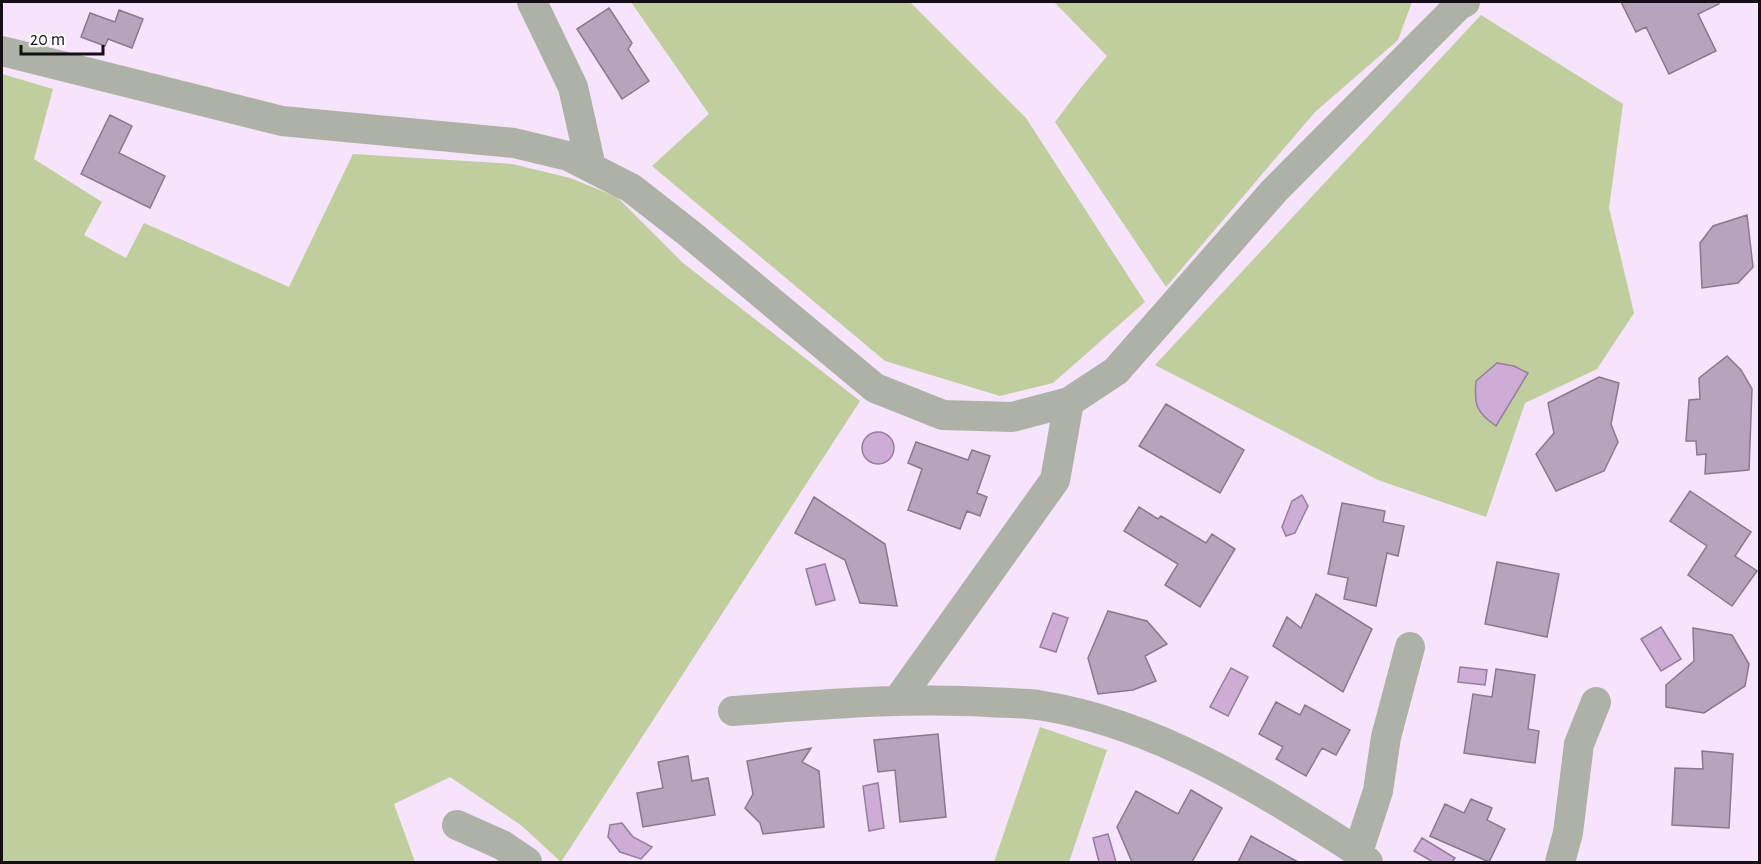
<svg xmlns="http://www.w3.org/2000/svg" width="1761" height="864" viewBox="0 0 1761 864" font-family="'Alegreya Sans',sans-serif">
  <rect width="100%" height="100%" fill="#f6e3fc"/>
  <path fill="#c0cd9c" d="M631,2H910L1026,118L1145,302L1053,383L1000,396L885,361L652,166L709,114Z
    M1054,2H1412L1398,40L1315,112L1166,287L1055,122L1083,85L1107,56Z
    M1481,15L1623,104L1609,208L1634,313L1597,369L1525,403L1486,517L1378,480L1155,365Z
    M2,74L53,89L34,159L102,202L84,235L126,258L144,223L289,287L353,154L512,164L570,178L617,197L683,263L860,401L561,862L522,826L450,777L394,804L415,862H2Z
    M1040,727L1107,750L1069,862H994Z"/>
  <path fill="#cdacd6" stroke="#967d9d" stroke-width="1.5" d="M1497,363L1514,366L1528,373L1496,426C1476,412 1474,405 1476,381Z
    M862 448a16 16 0 1 1 32 0a16 16 0 1 1-32 0Z
    M1302,495L1308,506L1295,533L1286,536L1282,527L1292,501Z
    M825,564L835,600L816,605L806,569Z
    M1053,613L1068,618L1056,652L1040,647Z
    M1661,627L1681,659L1661,671L1641,639Z
    M1460,667L1487,670L1485,685L1458,682Z
    M1231,668L1248,677L1228,716L1210,707Z
    M878,783L884,828L869,831L863,786Z
    M622,823L633,837L652,847L641,859L620,852L608,837L610,825Z
    M1108,834L1116,862H1099L1093,838Z
    M1422,838L1455,858L1452,862H1433L1414,851Z"/>
  <path fill="#b7a4bc" stroke="#89788e" stroke-width="1.5" d="M1621,2H1718L1719,4L1698,14L1716,51L1669,74L1646,27L1636,32Z
    M609,8L632,43L628,49L649,81L622,99L577,29Z
    M119,10L143,19L132,48L108,39L105,46L81,37L90,13L115,22Z
    M110,115L132,126L119,153L165,176L150,208L81,174Z
    M1747,215L1753,267L1738,283L1702,288L1700,243L1713,226Z
    M1727,356L1741,370L1752,389L1749,470L1705,474L1706,454L1697,455L1696,441H1686L1689,400L1700,399L1699,378Z
    M1599,377L1619,383L1611,424L1618,442L1604,471L1556,491L1536,454L1554,433L1548,403Z
    M1166,404L1244,450L1220,493L1139,446Z
    M916,442L968,460L972,450L990,456L977,493L987,497L980,516L967,511L960,529L908,510L922,469L908,463Z
    M1690,491L1751,532L1735,556L1757,571L1732,606L1688,575L1707,546L1670,521Z
    M814,497L885,544L897,606L860,603L845,560L795,533Z
    M1342,503L1385,511L1383,522L1404,526L1398,556L1387,553L1376,606L1344,599L1348,578L1328,574Z
    M1139,507L1158,519L1161,516L1206,543L1212,534L1235,549L1200,607L1165,585L1178,564L1124,531Z
    M1497,562L1559,574L1547,637L1485,624Z
    M1316,594L1372,629L1343,692L1273,646L1287,617L1301,628Z
    M1108,611L1147,621L1167,644L1145,656L1156,681L1133,690L1098,694L1088,658Z
    M1693,628L1732,635L1749,664L1745,686L1704,713L1666,707V685L1694,661Z
    M1496,669L1535,675L1528,729L1539,731L1535,763L1464,753L1473,694L1492,697Z
    M1276,702L1300,715L1305,705L1350,730L1336,755L1322,748L1306,776L1276,759L1283,747L1259,734Z
    M938,734L946,817L900,822L895,770L878,772L874,740Z
    M811,748L802,762L819,771L824,827L763,834L760,823L745,808L753,794L747,761Z
    M1702,751L1733,754L1729,828L1672,825L1675,768L1703,769Z
    M688,756L692,781L708,778L715,815L643,827L637,793L663,788L658,762Z
    M1191,790L1222,808L1192,862H1132L1117,827L1136,791L1178,814Z
    M1471,799L1492,808L1487,820L1505,829L1489,862L1430,836L1445,804L1464,813Z
    M1251,836L1298,862H1238Z"/>
  <g fill="none" stroke-linecap="round" stroke-linejoin="round">
    <path stroke="#aeb1a5" stroke-width="30" d="M532,2L573,87L591,167
      M2,51L282,121L514,143L568,156L631,188L690,234L875,388L943,415L1012,417L1069,402L1116,371L1274,191L1459,5L1465,2
      M898,700L1055,480L1069,402
      M733,711C818,705 903,697 988,702C1004,703 1021,703 1038,705C1155,723 1260,789 1358,852L1368,862
      M457,825L502,845L527,862
      M1358,852L1378,791L1386,737L1410,647
      M1560,862L1568,833L1579,744L1596,702"/>
  </g>
  <rect width="1761" height="864" fill="none" stroke="#150e17" stroke-width="6"/>
  <path d="M21 45v9h82v-9" fill="none" stroke="#150e17" stroke-width="3"/>
  <text x="30" y="45" font-size="18" fill="#150e17" stroke="#ffffff" stroke-width="4.5" paint-order="stroke">20 m</text>
</svg>
